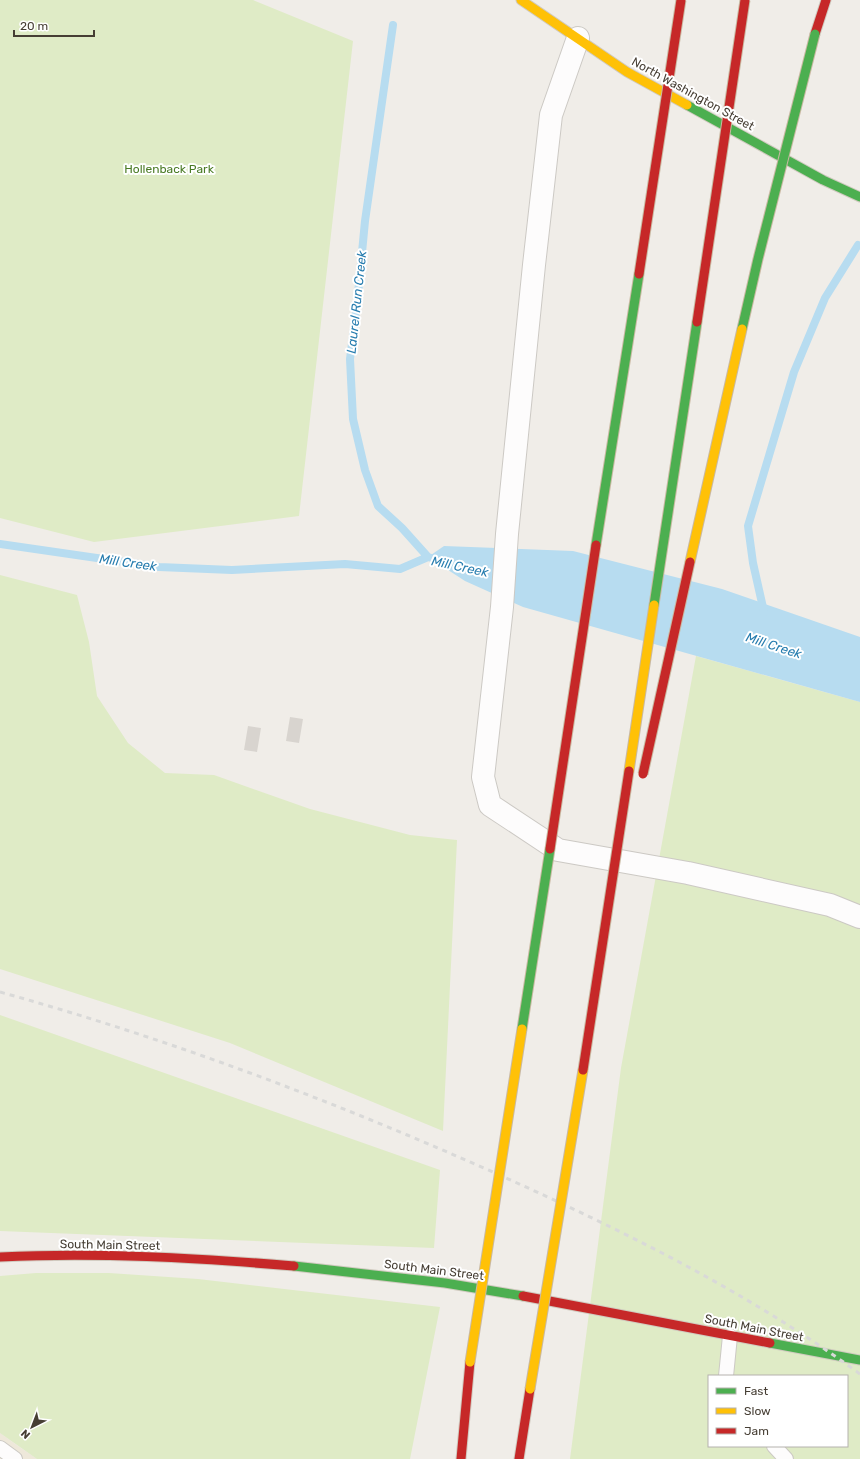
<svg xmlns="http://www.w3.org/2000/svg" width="860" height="1459" viewBox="0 0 860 1459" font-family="Rubik,sans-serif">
  <rect width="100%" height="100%" fill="#f0ede8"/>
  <path fill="#eee8da" d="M0,1433L15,1444L37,1459H0Z"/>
  <path fill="#dfebc6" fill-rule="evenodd" d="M0,0H253L353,41L299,516L94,542L0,518Z
    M0,575L77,595L89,642L97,696L128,743L165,773L214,775L310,809L410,835L457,840L443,1131L230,1043L0,969Z
    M696,656L860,702V1459H570L621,1068ZM709,1376H847V1446H709Z
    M0,1015L440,1170L434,1248L0,1231Z
    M36,1273H109L198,1279L440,1307L410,1459H37L0,1433V1276Z"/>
  <path fill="#b7dcf0" d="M444,546L573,551L722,589L860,637V702L523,607L465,581L428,557Z"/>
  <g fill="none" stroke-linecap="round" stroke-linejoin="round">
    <path stroke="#b7dcf0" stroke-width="8" d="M393,25L365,221L357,305L350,359L353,419L365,470L378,506L402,528L428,557
      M0,544L159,567L232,570L345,564L400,569L428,557L439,560
      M764,612L753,563L748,526L794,372L825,298L858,245"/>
  </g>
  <path fill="#d8d4cf" d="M290,717L303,719L299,743L286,741Z
    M248,726L261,728L257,752L244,750Z"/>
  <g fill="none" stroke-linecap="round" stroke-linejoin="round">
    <g stroke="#ccc9c4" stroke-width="16">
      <path id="lane" d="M726,1376L730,1336
        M774,1446L786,1459
        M0,1448L15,1459"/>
    </g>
    <g stroke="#ccc9c4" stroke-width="24">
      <path id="street" d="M578,38L551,115L534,265L507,534L502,607L483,777L490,805L558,850L688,873L830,905L860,917"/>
    </g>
    <g stroke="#d0cabf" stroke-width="11">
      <path id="fast" d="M687,105L823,180L860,197
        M294,1266L445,1283L523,1296
        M770,1343L860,1360"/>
    </g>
    <g stroke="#d0cabf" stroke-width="11">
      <path id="slow" d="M521,0L627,72L687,105"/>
    </g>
    <g stroke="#d0cabf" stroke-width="11">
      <path id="jam" d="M815,34L826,0
        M0,1257C98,1252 196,1258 294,1266
        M523,1296L770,1343
        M461,1459L470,1362
        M519,1459L530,1389"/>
    </g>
    <use href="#lane" stroke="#fdfcfc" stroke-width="14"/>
    <use href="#street" stroke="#fdfcfc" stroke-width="22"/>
    <use href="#fast" stroke="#4caf50" stroke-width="9"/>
    <use href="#slow" stroke="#ffc107" stroke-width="9"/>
    <use href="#jam" stroke="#c62828" stroke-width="9"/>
    <path stroke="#d9d9d8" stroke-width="3" stroke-dasharray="5 5" stroke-linecap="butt" d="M0,992C166,1038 328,1099 486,1169C616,1227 745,1290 860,1374"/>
    <g stroke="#c9b9a2" stroke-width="11" stroke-linecap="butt">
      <path id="fast-bridge" d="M742,329L758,259L815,34
        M596,545L639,274
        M654,605L697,322
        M522,1029L550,849"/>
    </g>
    <g stroke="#c9b9a2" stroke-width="11" stroke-linecap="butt">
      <path id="slow-bridge" d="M690,562L742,329
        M629,771L654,605
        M470,1362L522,1029
        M530,1389L583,1070"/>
    </g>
    <g stroke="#c9b9a2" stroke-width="11" stroke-linecap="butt">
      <path id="jam-bridge" d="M639,274L681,0
        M697,322L745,0
        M643,774L690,562
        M550,849L596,545
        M583,1070L629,771"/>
    </g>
    <use href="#fast-bridge" stroke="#4caf50" stroke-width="9"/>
    <use href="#slow-bridge" stroke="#ffc107" stroke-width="9"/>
    <use href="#jam-bridge" stroke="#c62828" stroke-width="9"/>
  </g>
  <g text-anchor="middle" stroke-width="4" stroke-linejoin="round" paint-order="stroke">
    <g font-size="12" fill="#463e34" stroke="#fff">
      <text transform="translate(693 94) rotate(29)" y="4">North Washington Street</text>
      <text transform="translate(110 1245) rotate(1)" y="4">South Main Street</text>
      <text transform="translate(434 1270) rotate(7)" y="4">South Main Street</text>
      <text transform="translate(754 1328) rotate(11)" y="4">South Main Street</text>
    </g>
    <g font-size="12" fill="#4a7b25" stroke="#fff">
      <text x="169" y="173">Hollenback Park</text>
    </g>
    <g font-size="13" font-style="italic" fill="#277daf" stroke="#fff">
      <text transform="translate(356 302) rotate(-84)" y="5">Laurel Run Creek</text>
      <text transform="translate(128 562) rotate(8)" y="5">Mill Creek</text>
      <text transform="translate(460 566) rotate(12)" y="5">Mill Creek</text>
      <text transform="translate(774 645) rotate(18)" y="5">Mill Creek</text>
    </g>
  </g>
  <rect x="708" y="1375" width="140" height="72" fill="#ffffff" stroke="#b5b2ae"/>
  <rect x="716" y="1388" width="20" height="6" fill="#4caf50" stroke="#b5b2ae"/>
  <text x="744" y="1395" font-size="12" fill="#463e34">Fast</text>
  <rect x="716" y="1408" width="20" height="6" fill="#ffc107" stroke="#b5b2ae"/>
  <text x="744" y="1415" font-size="12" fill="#463e34">Slow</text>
  <rect x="716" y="1428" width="20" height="6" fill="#c62828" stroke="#b5b2ae"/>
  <text x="744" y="1435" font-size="12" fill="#463e34">Jam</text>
  <g transform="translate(32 1427) rotate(222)" stroke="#ffffff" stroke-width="3" paint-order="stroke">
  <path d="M0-3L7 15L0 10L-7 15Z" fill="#463e34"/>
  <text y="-6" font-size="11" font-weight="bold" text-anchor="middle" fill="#463e34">N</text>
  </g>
  <path d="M14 30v6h80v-6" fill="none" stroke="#463e34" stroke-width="2"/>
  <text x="20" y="30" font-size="12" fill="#463e34" stroke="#ffffff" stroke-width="3" paint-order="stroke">20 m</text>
</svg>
